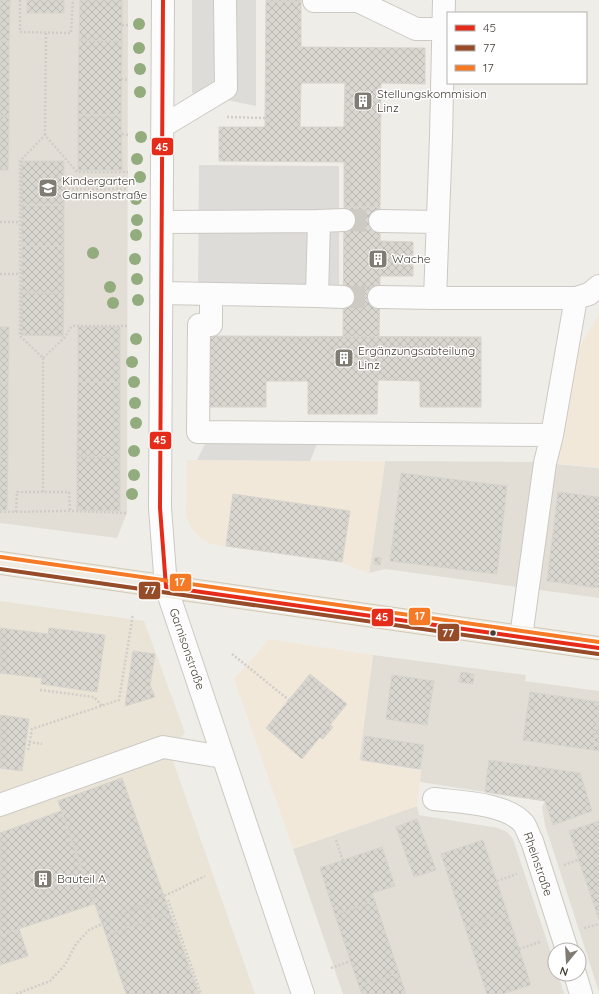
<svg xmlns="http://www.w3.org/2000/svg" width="599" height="994" viewBox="0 0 599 994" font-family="Quicksand,sans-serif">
  <defs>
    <pattern id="building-cross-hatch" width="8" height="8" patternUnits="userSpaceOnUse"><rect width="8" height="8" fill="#d9d6d0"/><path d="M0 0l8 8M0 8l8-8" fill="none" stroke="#bbb9b3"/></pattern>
  </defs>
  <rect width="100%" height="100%" fill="#efede8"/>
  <path fill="#e3ded5" d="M0,0H128L127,513L117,538L0,523Z
    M385,461L533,462L599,468V598L385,569L369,573Z
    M373,655L526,675L525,681L599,691V992L545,825L542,807L545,801L420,782L421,770L359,761Z
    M417,806L419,815L498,828L507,832L513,839L555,965V974H558L564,994H343L293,849Z"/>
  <path fill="#f2e8da" d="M599,314V467L558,464L576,353Z
    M187,460L385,461L369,573L330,559L220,546L208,543L199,537L191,528L186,515Z
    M269,639L373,655L359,760L421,771L417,806L293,849L234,679Z"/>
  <path fill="#eae4d7" d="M0,601L144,621L185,733L180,739L168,747L255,994H0Z"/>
  <path fill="#dedcd8" d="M192,0H256V106L192,93Z
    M199,165L339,166V288H198Z
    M207,440L318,442L310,461L197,460Z"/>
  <path fill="url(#building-cross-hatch)" stroke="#d7d4ce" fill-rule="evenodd" d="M0,0H10L9,41H0Z
    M27,0H64V13H27Z
    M80,0H122V41L79,40Z
    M266,0H301V2H266Z
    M266,2H301V47L425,48V84L381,83L380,207H344V162L219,161V127H265ZM301,83H345L344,127H300Z
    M79,40L122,41L121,115H78Z
    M0,41H9V116H0Z
    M78,115H121L122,170H78Z
    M0,116H9L8,170H0Z
    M21,161H64V205H21Z
    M21,205H64V246H22Z
    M344,207H380V241L413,242V276H380L379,337L343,336Z
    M22,246H64V293L21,292Z
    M21,292L64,293L63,336L21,335Z
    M0,327H9L8,382H0Z
    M78,327H120V382H78Z
    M207,336L481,337V407H420V381L378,380L377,414H308V381H266V407H207Z
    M0,382H8V456H0Z
    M78,382H120V457L77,456Z
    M0,456H8L7,510H0Z
    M77,456L120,457V511L77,510Z
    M401,473L507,486L497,574L390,561Z
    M558,492L599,497V588L547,581Z
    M233,494L350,511L342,562L226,546Z
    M375,557L381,558L380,565L374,564Z
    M0,628L48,634L49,628L105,635L97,692L41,684L42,678L0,673Z
    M133,651L155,654L150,685L155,697L125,706Z
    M461,672L474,674L473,684L459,682Z
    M310,674L347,704L330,725L333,727L323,739L320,737L302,759L266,728Z
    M392,675L434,681L427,725L386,719Z
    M530,692L599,702V709L593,750L523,740Z
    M599,709V751L593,750Z
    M0,715L29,719L22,771L0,768Z
    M365,736L424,745L420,769L362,760Z
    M489,760L580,773L592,811L553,825L545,801L485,792Z
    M122,778L170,913L106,935L58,801Z
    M61,811L94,904L0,935V833Z
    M417,819L436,870L414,877L396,827Z
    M599,821V890L590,893L569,831Z
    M483,840L507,912L465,927L441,854Z
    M382,847L395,886L372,893L375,901L335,915L320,868Z
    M599,890V920L590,893Z
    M375,901L399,973L359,986L335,915Z
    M507,912L531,985L502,994H487L465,927Z
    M170,913L199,994H126L106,935Z
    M19,929L28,956L0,965V935Z
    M399,973L406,994H362L359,986Z"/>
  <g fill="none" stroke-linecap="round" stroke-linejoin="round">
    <path stroke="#cdcac4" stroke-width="22" stroke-dasharray="22 11" stroke-linecap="butt" d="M344,220L380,221
      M343,297H379"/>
    <g stroke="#ccc9c4" stroke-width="24">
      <path id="minor" d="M163,0L160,508L166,587L303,994
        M444,0L441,137L435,298H576
        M314,1H358L416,29H443
        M163,126L226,88L225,0
        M319,221L344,220
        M380,221L437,222
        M161,293L317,296L319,221L162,222
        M211,294V325H199L198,432L552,435
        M317,296L343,297
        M379,297L435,298
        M521,637L545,463L552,435L576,298L589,294L599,286
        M434,799C459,802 507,803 524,824C527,829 529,836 532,841L567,950
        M0,805L163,747L223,757
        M575,974L581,994"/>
    </g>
    <g stroke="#d1c8b5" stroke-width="24">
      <path id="major" d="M0,563L599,648"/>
    </g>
    <path stroke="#d0cdc9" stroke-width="2.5" stroke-dasharray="2 2" stroke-linecap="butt" d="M20,0V32L71,33L73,0
      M122,25H128
      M121,79L128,80
      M227,117L265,118
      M122,134L128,135
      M45,135L46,33
      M64,189H128
      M0,222H19
      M0,274H19
      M127,326H72L64,338L43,358L20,336V161L45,135L77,172H128
      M43,358V492
      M0,512L70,511L127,513
      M16,512L17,492H69L70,511
      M232,654L289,700
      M40,690L94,697L102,706
      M29,742L42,744
      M28,750L32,729L119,700L133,614
      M336,840L343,861
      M564,865L578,860
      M497,881L517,874
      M168,900L201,994
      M584,928L599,924
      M519,949L540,942
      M331,968L351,961
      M16,994L50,981L65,965L76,944L89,930L177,890L205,876"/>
    <use href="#minor" stroke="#fdfcfc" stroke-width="22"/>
    <use href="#major" stroke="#f1ece2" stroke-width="22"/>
    <g stroke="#fff" stroke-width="7">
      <path id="bus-1" d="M163,0L160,508L166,587
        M166,587L599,648"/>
    </g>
    <g stroke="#fff" stroke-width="7">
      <path id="bus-2" d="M0,569L598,654"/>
    </g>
    <g stroke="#fff" stroke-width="7">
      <path id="bus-3" d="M1,557L599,642"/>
    </g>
    <use href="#bus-1" stroke="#e52c1a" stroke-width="4"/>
    <use href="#bus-2" stroke="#964c29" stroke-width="4"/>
    <use href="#bus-3" stroke="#f67a25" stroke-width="4"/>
  </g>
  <g fill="#93ac7e">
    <circle cx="139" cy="24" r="6"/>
    <circle cx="139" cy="48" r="6"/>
    <circle cx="140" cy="69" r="6"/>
    <circle cx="140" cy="92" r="6"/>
    <circle cx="141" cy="137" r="6"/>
    <circle cx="137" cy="159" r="6"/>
    <circle cx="140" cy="177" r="6"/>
    <circle cx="136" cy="199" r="6"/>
    <circle cx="137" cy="220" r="6"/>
    <circle cx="136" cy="235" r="6"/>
    <circle cx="93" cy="253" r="6"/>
    <circle cx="135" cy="259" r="6"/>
    <circle cx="137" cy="279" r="6"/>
    <circle cx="110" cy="287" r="6"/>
    <circle cx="138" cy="300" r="6"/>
    <circle cx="113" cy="303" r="6"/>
    <circle cx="136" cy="339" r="6"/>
    <circle cx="132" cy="362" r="6"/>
    <circle cx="134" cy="382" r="6"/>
    <circle cx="135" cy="403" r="6"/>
    <circle cx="136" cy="423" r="6"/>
    <circle cx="134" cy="451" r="6"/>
    <circle cx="134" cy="475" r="6"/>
    <circle cx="132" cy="494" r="6"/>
  </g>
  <defs>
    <g id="building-square" transform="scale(1)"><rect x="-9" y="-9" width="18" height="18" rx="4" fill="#807b73" stroke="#fff"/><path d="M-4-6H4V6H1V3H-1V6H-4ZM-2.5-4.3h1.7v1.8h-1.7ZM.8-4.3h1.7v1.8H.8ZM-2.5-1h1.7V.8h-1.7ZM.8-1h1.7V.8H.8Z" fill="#fff"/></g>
    <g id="school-square" transform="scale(1)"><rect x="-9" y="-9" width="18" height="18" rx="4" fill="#807b73" stroke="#fff"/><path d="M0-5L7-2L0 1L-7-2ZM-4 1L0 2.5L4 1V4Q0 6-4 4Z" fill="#fff"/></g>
  </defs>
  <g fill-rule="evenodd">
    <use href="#building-square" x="363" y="101"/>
    <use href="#school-square" x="48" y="188"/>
    <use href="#building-square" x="378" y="259"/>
    <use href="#building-square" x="344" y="358"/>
    <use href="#building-square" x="43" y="879"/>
  </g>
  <circle fill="#443e34" stroke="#fff" stroke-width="1.5" cx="493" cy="633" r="3.5"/>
  <g text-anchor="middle" stroke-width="3" stroke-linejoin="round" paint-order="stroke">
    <g font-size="12" fill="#443e34" stroke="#fff" text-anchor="start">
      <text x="377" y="98">Stellungskommision<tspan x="377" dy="14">Linz</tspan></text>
      <text x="62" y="185">Kindergarten<tspan x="62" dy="14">Garnisonstraße</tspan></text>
      <text x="392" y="263">Wache</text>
      <text x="358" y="355">Ergänzungsabteilung<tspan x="358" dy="14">Linz</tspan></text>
      <text x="57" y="883">Bauteil A</text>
    </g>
    <g font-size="12" fill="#443e34" stroke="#fff">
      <text transform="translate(187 649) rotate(71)" y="4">Garnisonstraße</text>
      <text transform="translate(538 864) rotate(71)" y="4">Rheinstraße</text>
    </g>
  </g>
  <g stroke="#fff" stroke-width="1.5">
    <rect x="151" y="137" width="23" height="19" rx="4" fill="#e52c1a"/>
    <rect x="149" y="431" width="23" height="19" rx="4" fill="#e52c1a"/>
    <rect x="169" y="573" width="23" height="19" rx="4" fill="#f67a25"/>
    <rect x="138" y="581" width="23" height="19" rx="4" fill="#964c29"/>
    <rect x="408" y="607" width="23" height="19" rx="4" fill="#f67a25"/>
    <rect x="371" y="608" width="23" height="19" rx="4" fill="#e52c1a"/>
    <rect x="437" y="623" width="23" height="19" rx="4" fill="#964c29"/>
  </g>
  <g font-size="11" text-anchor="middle" font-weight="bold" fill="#fff">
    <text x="162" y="151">45</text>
    <text x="160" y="444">45</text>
    <text x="180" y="586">17</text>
    <text x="150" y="594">77</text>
    <text x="420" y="620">17</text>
    <text x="382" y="621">45</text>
    <text x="448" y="637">77</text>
  </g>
  <rect x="447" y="12" width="140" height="72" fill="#ffffff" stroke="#b4b2ae"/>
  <rect x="455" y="25" width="20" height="6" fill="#e52c1a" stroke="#b4b2ae"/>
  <text x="483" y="32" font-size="12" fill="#443e34">45</text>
  <rect x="455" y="45" width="20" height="6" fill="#964c29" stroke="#b4b2ae"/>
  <text x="483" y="52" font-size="12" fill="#443e34">77</text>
  <rect x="455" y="65" width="20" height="6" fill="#f67a25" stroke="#b4b2ae"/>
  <text x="483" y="72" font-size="12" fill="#443e34">17</text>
  <g transform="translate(567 962) rotate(198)"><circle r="19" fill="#ffffff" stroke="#b4b2ae"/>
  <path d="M0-3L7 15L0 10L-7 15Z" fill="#807b73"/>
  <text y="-6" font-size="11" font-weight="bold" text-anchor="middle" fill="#443e34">N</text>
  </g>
</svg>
